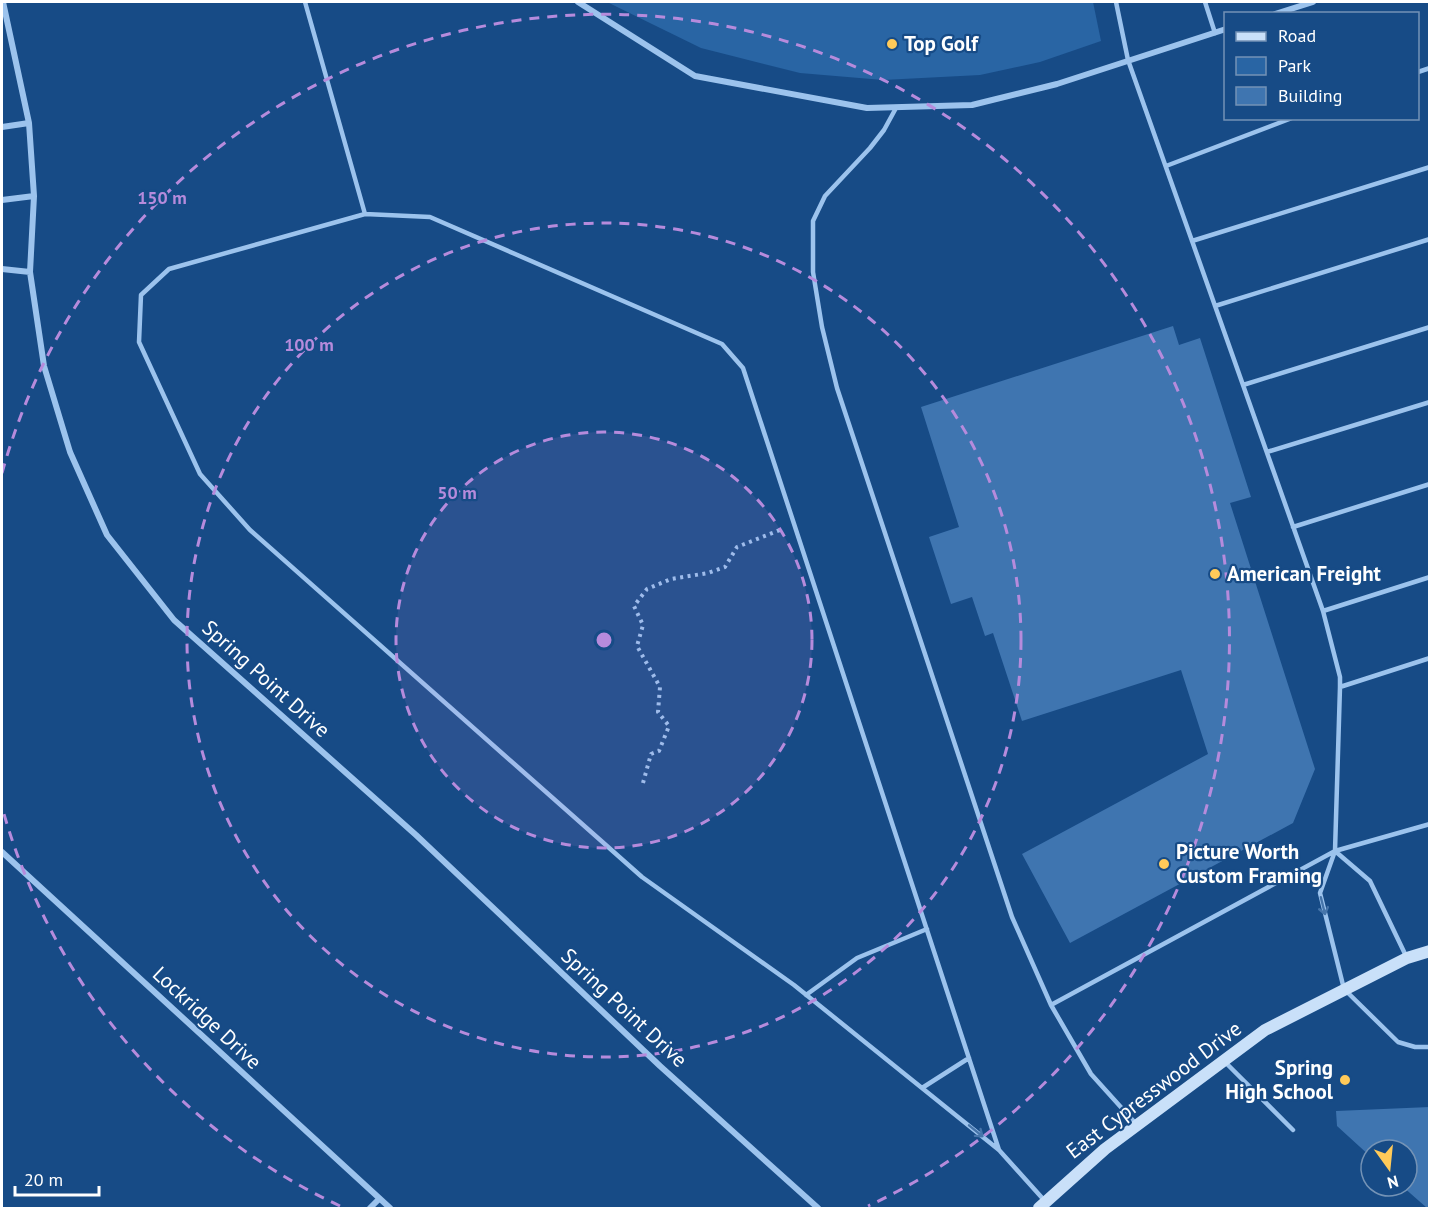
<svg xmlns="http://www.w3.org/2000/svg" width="1431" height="1210" viewBox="0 0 1431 1210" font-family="'PT Sans',sans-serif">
  <rect width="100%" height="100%" fill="#174b86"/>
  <path fill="#2965a4" d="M607,2H1093L1101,41L1040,62L980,75L883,80L800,73L701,48Z"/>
  <path fill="#3f75b0" d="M1173,326L1179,345L1200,338L1251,497L1230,503L1315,769L1293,823L1070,943L1022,854L1208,754L1181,670L1022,721L993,633L985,636L972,597L951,604L929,537L959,527L921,407Z
    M1430,1107V1208H1427L1402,1186H1407V1150H1371V1157L1337,1126L1336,1111Z"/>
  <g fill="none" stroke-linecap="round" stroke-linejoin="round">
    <path stroke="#9cc3ed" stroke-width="4" stroke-dasharray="3 4.5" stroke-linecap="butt" d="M643,783L651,754L659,751L669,726L658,712L660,687L637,646L643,625L634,606L647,589L671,579L708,573L725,567L737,547L780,530"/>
    <path stroke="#9cc3ed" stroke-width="4.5" d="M305,2L365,214
      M1116,2L1128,60L1323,611L1340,677V687L1335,851L1320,893L1344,989L1398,1042L1415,1047H1430
      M1205,2L1215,33
      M1418,72L1430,68
      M896,108L884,130L870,148L825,196L813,221V272L822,327L837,388L1012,917L1051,1005
      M1166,166L1292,118
      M1192,241L1430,167
      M1215,306L1430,239
      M1243,385L1430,327
      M1267,452L1430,402
      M1293,527L1430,484
      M1323,611L1430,577
      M1340,687L1430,658
      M1335,851L1370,881L1406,956
      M806,995L857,958L927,929
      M1224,1061L1293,1130
      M922,1088L969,1058
      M1137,1125L1091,1074L1051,1005L1335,851L1430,824
      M999,1150L743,368L722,344L430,217L365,214L169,269L141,295L139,342L200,474L250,530L642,877L794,985L999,1150L1044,1200"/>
    <path stroke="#9cc3ed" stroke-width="6" d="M3,2L29,123L34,196L30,272L44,366L70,452L107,535L174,620L416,835L660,1066L818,1208
      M578,2L695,76L867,108L972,105L1057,84L1226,29
      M1275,14L1313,2
      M2,127L29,123
      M2,200L34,196
      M2,269L30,272
      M2,852L390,1208
      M370,1208L379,1199"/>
    <path stroke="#c9e0f9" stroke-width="12" d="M1039,1208L1105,1149L1265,1030L1407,958L1430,951"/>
  </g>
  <defs><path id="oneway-shaft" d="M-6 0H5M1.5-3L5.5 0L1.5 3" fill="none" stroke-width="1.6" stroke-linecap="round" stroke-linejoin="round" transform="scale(1.5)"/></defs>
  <g stroke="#4675aa">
    <use href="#oneway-shaft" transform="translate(1323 906) rotate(76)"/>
    <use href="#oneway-shaft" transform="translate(976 1131) rotate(39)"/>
  </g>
  <circle cx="604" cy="640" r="208" fill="#b68bdc" fill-opacity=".12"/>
  <g fill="none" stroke="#b68bdc" stroke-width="3" stroke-dasharray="10 8">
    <circle cx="604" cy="640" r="208"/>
    <circle cx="604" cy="640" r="417"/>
    <path d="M340 1206A625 625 0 0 1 2 807M2 473A625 625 0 1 1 868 1206"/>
  </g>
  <g fill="#ffca59" stroke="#174b86" stroke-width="2">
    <circle cx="892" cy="44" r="6"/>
    <circle cx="1215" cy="574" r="6"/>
    <circle cx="1164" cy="864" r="6"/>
    <circle cx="1345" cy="1080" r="6"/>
  </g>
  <g text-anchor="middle" stroke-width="4.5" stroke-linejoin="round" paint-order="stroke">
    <g font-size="21" font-weight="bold" fill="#fff" stroke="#174b86" text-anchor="start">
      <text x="904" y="51">Top Golf</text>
      <text x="1227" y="581">American Freight</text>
      <text x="1176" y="859">Picture Worth<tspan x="1176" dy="24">Custom Framing</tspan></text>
      <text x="1333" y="1075" text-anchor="end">Spring<tspan x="1333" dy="24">High School</tspan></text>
    </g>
    <g font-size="21" fill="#fff" stroke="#174b86">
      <text transform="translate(266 679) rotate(42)" y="7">Spring Point Drive</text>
      <text transform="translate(624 1008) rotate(43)" y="7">Spring Point Drive</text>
      <text transform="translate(207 1018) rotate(43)" y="7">Lockridge Drive</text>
      <text transform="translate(1154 1090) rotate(-37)" y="7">East Cypresswood Drive</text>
    </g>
  </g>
  <circle cx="604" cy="640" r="9" fill="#b68bdc" stroke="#174b86" stroke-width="3"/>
  <g font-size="18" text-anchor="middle" font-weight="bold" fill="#b68bdc" stroke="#174b86" stroke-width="4.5" stroke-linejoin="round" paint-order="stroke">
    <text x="162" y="204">150 m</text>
    <text x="309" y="351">100 m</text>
    <text x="457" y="499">50 m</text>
  </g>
  <rect width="1431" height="1210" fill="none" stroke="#ffffff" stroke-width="6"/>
  <rect x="1224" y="12" width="195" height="108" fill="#174b86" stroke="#7493b6" stroke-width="1.5"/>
  <rect x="1236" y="32" width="30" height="9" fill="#c9e0f9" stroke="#7493b6" stroke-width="1.5"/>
  <text x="1278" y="42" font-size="18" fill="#ffffff">Road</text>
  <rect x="1236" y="57" width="30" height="18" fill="#2965a4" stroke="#7493b6" stroke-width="1.5"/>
  <text x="1278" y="72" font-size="18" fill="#ffffff">Park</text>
  <rect x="1236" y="87" width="30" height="18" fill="#3f75b0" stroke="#7493b6" stroke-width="1.5"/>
  <text x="1278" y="102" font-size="18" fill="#ffffff">Building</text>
  <g transform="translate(1389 1168) rotate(165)"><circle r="28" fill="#174b86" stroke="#7493b6" stroke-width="1.5"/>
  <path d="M0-4.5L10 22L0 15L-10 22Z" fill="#ffca59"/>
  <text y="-9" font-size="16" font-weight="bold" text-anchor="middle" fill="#ffffff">N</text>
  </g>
  <path d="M15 1186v9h84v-9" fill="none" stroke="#ffffff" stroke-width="3"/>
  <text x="24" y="1186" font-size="18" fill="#ffffff" stroke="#174b86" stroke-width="4.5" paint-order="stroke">20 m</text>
</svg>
